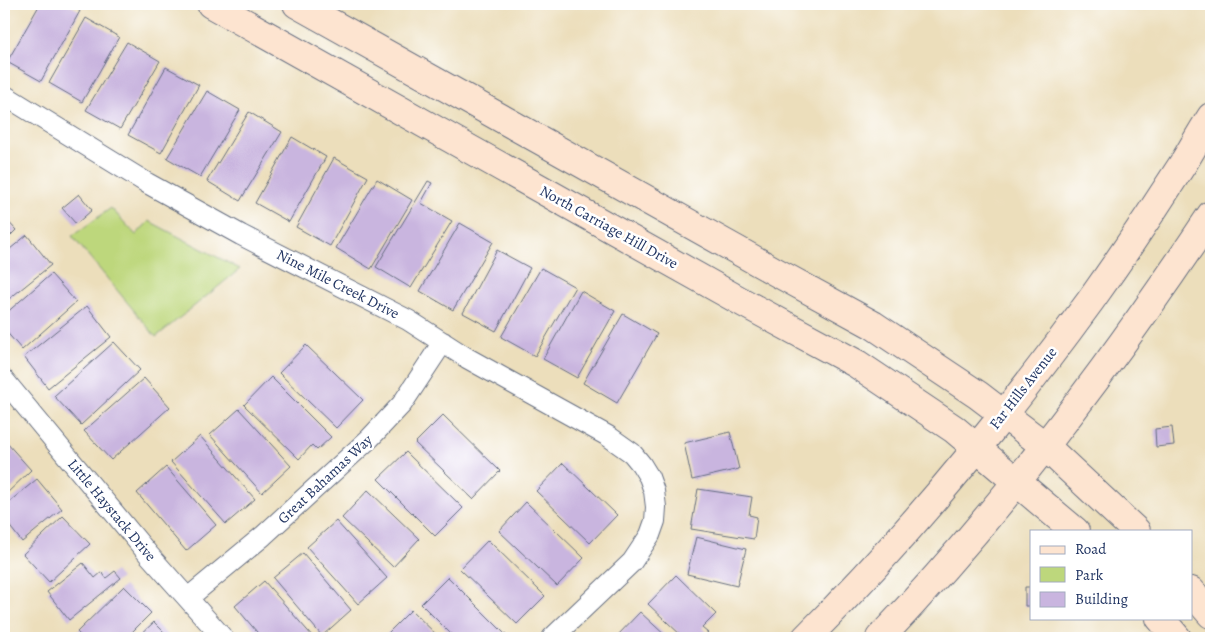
<svg xmlns="http://www.w3.org/2000/svg" width="1215" height="642" viewBox="0 0 1215 642" font-family="Alegreya,serif">
  <rect width="100%" height="100%" fill="#fff"/>
  <filter id="ink" filterUnits="userSpaceOnUse"><feTurbulence type="fractalNoise" baseFrequency=".02" numOctaves="2"/><feDisplacementMap in="SourceGraphic" scale="10" xChannelSelector="R" yChannelSelector="G"/><feConvolveMatrix kernelMatrix="1 2 1 2 8 2 1 2 1" color-interpolation-filters="sRGB"/></filter>
  <filter id="wash" filterUnits="userSpaceOnUse"><feTurbulence type="fractalNoise" baseFrequency=".0096" numOctaves="4" result="noise"/><feDisplacementMap in="SourceGraphic" scale="20" xChannelSelector="R" yChannelSelector="G"/><feGaussianBlur stdDeviation="1.12" result="paint"/><feColorMatrix in="noise" values="0 0 0 0 0 0 0 0 0 0 0 0 0 0 0 0 0 1.4 0 .05"/><feComposite in="paint" operator="in"/></filter>
  <g filter="url(#wash)">
    <rect width="100%" height="100%" fill="#ecdebb"/>
    <path fill="#bdd77c" stroke="#6c836d" d="M111,208L136,235L149,221L240,269L156,337L72,236Z"/>
    <g id="blocks">
      <path fill="#c9b5df" d="M40,4H68L80,11L41,81L7,62Z
        M86,18L119,37L82,102L49,83Z
        M127,42L160,61L120,129L86,110Z
        M166,67L199,85L161,153L128,135Z
        M207,91L240,110L200,177L167,158Z
        M249,112L282,132L240,201L207,181Z
        M292,137L326,157L289,222L255,203Z
        M334,158L368,177L330,246L296,227Z
        M377,179L412,200L371,269L336,248Z
        M428,181L432,183L421,203L452,221L411,288L376,267Z
        M79,194L92,210L76,224L62,208Z
        M4,217L16,230L4,242Z
        M460,223L493,242L453,310L420,291Z
        M27,235L51,265L4,303V254Z
        M497,250L530,268L496,331L463,313Z
        M541,268L575,287L535,356L501,337Z
        M51,274L76,302L22,350L4,329V315Z
        M581,291L615,311L577,378L543,359Z
        M87,306L111,337L48,388L24,357Z
        M623,314L657,334L617,403L583,383Z
        M114,342L140,370L81,425L54,396Z
        M306,345L363,400L336,428L279,373Z
        M271,377L331,437L317,450L312,445L299,459L244,405Z
        M144,378L170,407L111,460L84,431Z
        M239,409L291,466L262,493L210,435Z
        M443,415L500,471L473,499L415,443Z
        M1172,427L1174,445L1156,447L1155,429Z
        M730,432L739,469L692,480L684,443Z
        M200,436L255,499L226,524L171,462Z
        M6,442L31,470L4,496V444Z
        M406,452L463,508L435,536L378,479Z
        M563,463L617,515L590,543L536,491Z
        M166,467L216,525L186,551L137,493Z
        M37,479L62,509L22,542L4,519V506Z
        M698,489L752,497L749,515L757,517L754,539L691,529Z
        M368,490L419,539L393,567L342,518Z
        M526,502L584,558L557,586L499,531Z
        M63,516L90,544L49,582L23,554Z
        M336,521L387,578L358,604L307,547Z
        M696,537L746,549L737,586L687,574Z
        M488,540L545,596L517,624L460,569Z
        M303,553L351,610L322,636L273,578Z
        M83,563L95,578L102,572L106,578L115,571L121,578L69,620L47,592Z
        M676,575L716,614L702,628L708,633L702,638H684L648,604Z
        M448,577L507,636L504,638H455L421,604Z
        M264,581L314,638H262L235,606Z
        M124,586L151,613L126,638H83L77,632Z
        M1025,587H1031V606H1025Z
        M411,610L440,638H385L384,637Z
        M640,612L668,638H617L616,637Z
        M154,622L170,638H137Z
        M4,628L12,638H4Z"/>
    </g>
  </g>
  <g filter="url(#ink)">
    <use href="#blocks" fill-opacity="0" stroke="#646c7f" stroke-width="1"/>
    <g fill="none" stroke-linecap="round" stroke-linejoin="round">
      <g stroke="#646c7f" stroke-width="22">
        <path id="street" d="M4,95L147,183L241,235L408,320L467,358L608,436L632,453L641,464L649,477L654,491L656,507L655,521L650,535L632,562L552,638
          M4,380L149,555L223,638
          M188,598L263,536L370,438L402,404L443,342"/>
      </g>
      <g stroke="#646c7f" stroke-width="30">
        <path id="secondary" d="M211,4L744,303L857,364L954,429L1075,531
          M297,4L776,272L873,325L978,395L1045,446L1136,531
          M1191,591L1211,614
          M1160,618L1177,638
          M806,638C910,534 1004,419 1091,300C1123,255 1154,209 1184,162C1193,147 1202,131 1211,117
          M880,638C1004,508 1112,364 1211,215"/>
      </g>
      <use href="#street" stroke="#fff" stroke-width="20"/>
      <use href="#secondary" stroke="#fde4d0" stroke-width="28"/>
    </g>
  </g>
  <g text-anchor="middle" stroke-width="5" stroke-linejoin="round" paint-order="stroke">
    <g font-size="15" fill="#1b2f5e" stroke="#fff">
      <text transform="translate(609 227) rotate(29)" y="5">North Carriage Hill Drive</text>
      <text transform="translate(338 284) rotate(27)" y="5">Nine Mile Creek Drive</text>
      <text transform="translate(1023 388) rotate(-52)" y="5">Far Hills Avenue</text>
      <text transform="translate(325 479) rotate(-43)" y="5">Great Bahamas Way</text>
      <text transform="translate(112 510) rotate(50)" y="5">Little Haystack Drive</text>
    </g>
  </g>
  <rect width="1215" height="642" fill="none" stroke="#fff" stroke-width="20"/>
  <rect x="1030" y="530" width="162" height="90" fill="#ffffff" stroke="#a4acbf"/>
  <rect x="1040" y="546" width="25" height="8" fill="#fde4d0" stroke="#a4acbf"/>
  <text x="1075" y="554" font-size="15" fill="#1b2f5e">Road</text>
  <rect x="1040" y="567" width="25" height="15" fill="#bdd77c" stroke="#a4acbf"/>
  <text x="1075" y="580" font-size="15" fill="#1b2f5e">Park</text>
  <rect x="1040" y="592" width="25" height="15" fill="#c9b5df" stroke="#a4acbf"/>
  <text x="1075" y="604" font-size="15" fill="#1b2f5e">Building</text>
</svg>
